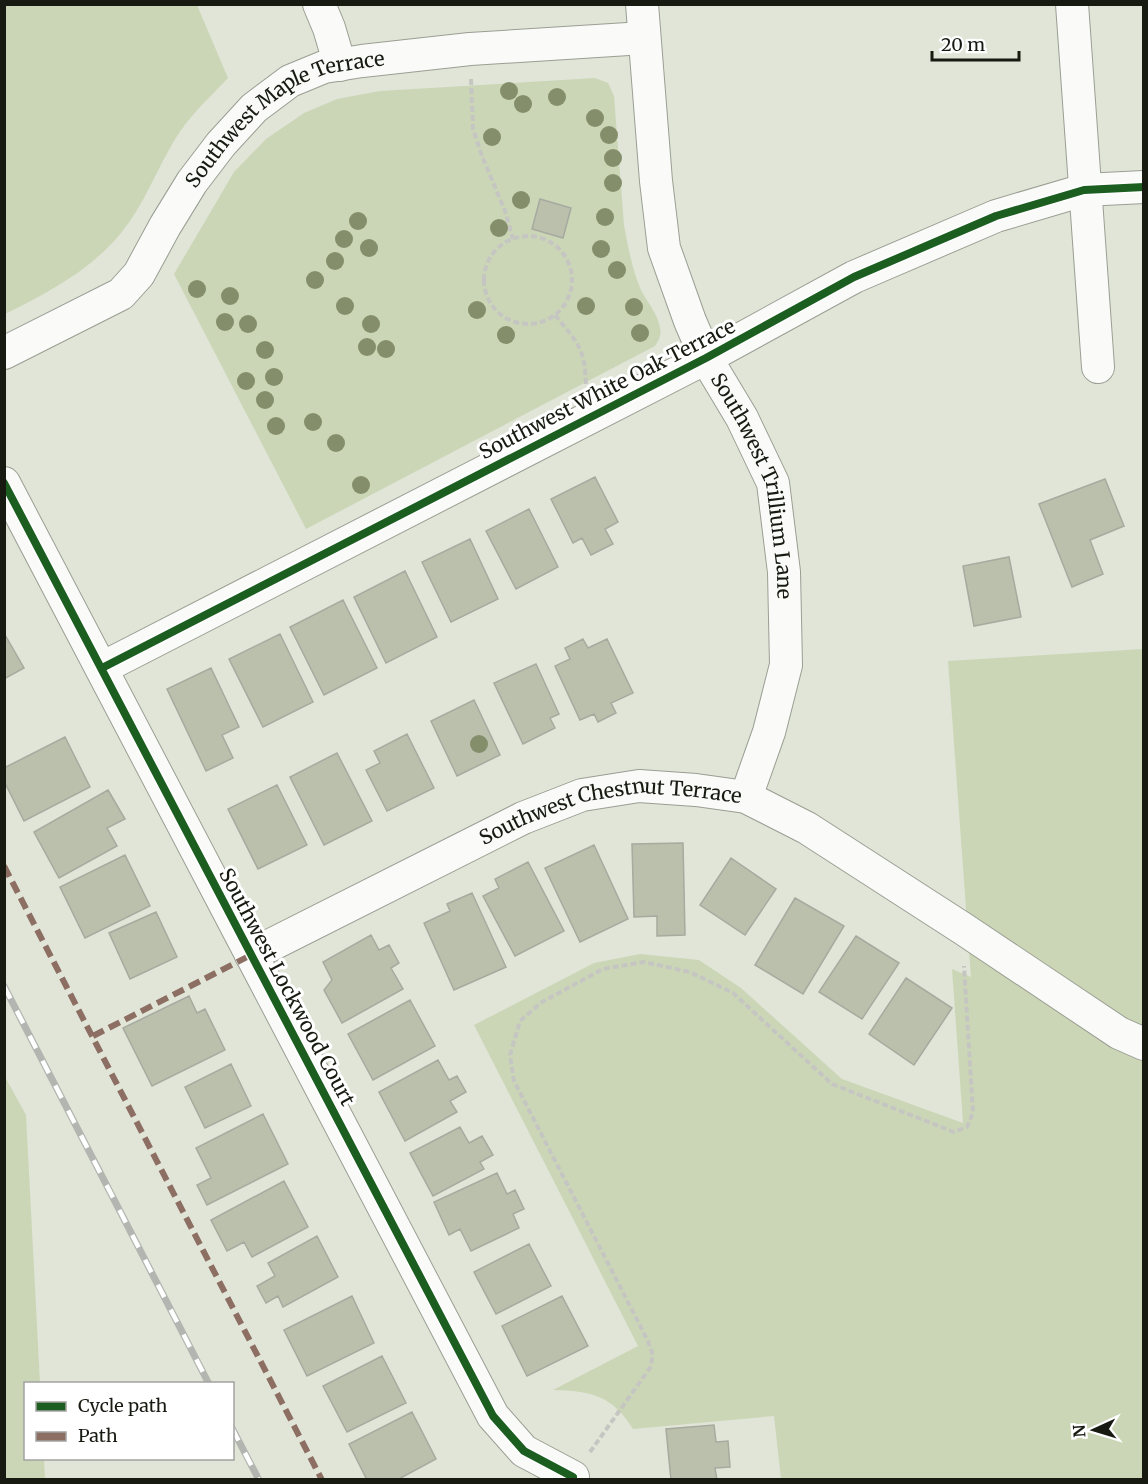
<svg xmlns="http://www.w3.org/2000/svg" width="1148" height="1484" viewBox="0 0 1148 1484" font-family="Merriweather,serif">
  <rect width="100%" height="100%" fill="#e0e5d7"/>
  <path fill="#cbd6b7" d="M5,4L197,5L228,78C209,98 188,117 174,141C156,171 144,205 121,233C90,271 47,293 5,314Z
    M595,78L608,83L614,96L624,225C628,247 632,269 641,290C647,302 658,314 660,328C662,335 659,340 655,346L306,529L174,274L234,172L266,139L304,113L337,99L380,91Z
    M1143,649V1479H781L774,1416L633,1429C612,1395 591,1391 553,1390L638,1346L474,1025L594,963L640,954L699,960L741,988L842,1079L963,1123L952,969L971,977L948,661Z
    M4,1075L26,1115L40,1383L26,1384V1458L44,1459L45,1479H5Z"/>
  <path fill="#bac0ac" stroke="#a6aa9f" stroke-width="1.5" d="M540,199L571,208L563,238L532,229Z
    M595,477L618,522L605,529L613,544L591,555L582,538L573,543L551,499Z
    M1105,479L1124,526L1090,540L1103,574L1072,587L1039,504Z
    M529,509L558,567L516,589L486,531Z
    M470,539L498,599L451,622L422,562Z
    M1009,557L1021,617L974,626L963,566Z
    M405,571L437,637L386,663L354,597Z
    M343,600L377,668L324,695L290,627Z
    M4,633L24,668L4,679Z
    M280,634L313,702L263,727L229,659Z
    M583,639L588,648L607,639L633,693L611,703L616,713L598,722L594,714L580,720L555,666L570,659L565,648Z
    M536,664L559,714L550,718L555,728L523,744L494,683Z
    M211,668L239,727L222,735L233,758L206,771L167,689Z
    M474,700L500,755L457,776L431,721Z
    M407,734L434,788L387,811L366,770L380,763L374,751Z
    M65,737L90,787L24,821L4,781V768Z
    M337,753L372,821L324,845L290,777Z
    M277,785L307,845L258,869L228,809Z
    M108,790L125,819L107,828L117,846L59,878L34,832Z
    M683,843L685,935L657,936V916L634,917L632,844Z
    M594,845L628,919L580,942L545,868Z
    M125,855L150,906L85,938L60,887Z
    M731,858L776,889L745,935L700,905Z
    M528,862L564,931L515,956L483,896L499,888L495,879Z
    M472,893L506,967L454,990L424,923L450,911L447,904Z
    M795,898L844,926L803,994L755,965Z
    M156,912L177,957L130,979L109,933Z
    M371,935L379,950L389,945L399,963L391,968L403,989L342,1023L324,990L332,980L323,962Z
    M856,936L899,963L862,1019L819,992Z
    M906,978L952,1008L914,1065L869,1034Z
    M189,996L197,1013L205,1009L225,1050L152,1086L123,1028Z
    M410,1000L435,1046L373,1080L348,1034Z
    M438,1060L449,1080L457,1076L466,1092L450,1101L457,1112L405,1141L379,1092Z
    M231,1064L251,1106L205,1128L185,1087Z
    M263,1114L288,1164L207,1205L197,1185L211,1178L196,1148Z
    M460,1127L469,1143L482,1136L493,1155L480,1162L484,1169L433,1196L410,1153Z
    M497,1173L507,1194L515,1190L524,1209L513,1214L519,1228L471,1251L460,1229L449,1235L434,1202Z
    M284,1181L308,1227L252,1257L244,1242L227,1251L211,1220Z
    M317,1236L338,1277L283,1307L278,1296L266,1303L257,1286L275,1276L268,1263Z
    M529,1244L551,1286L496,1314L474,1272Z
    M352,1296L374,1343L307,1376L284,1330Z
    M562,1296L588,1346L527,1376L502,1326Z
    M382,1356L406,1403L347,1432L323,1386Z
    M412,1412L436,1459L397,1480H367L349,1444Z
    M714,1425L716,1442L728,1441L730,1467L715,1468L717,1480H671L666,1429Z"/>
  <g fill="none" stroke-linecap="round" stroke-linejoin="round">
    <g stroke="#9a9e93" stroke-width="34">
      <g id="minor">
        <path d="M319,4L329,28L340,65"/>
        <path id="s1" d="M642,4L656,181L664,248L690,321L706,358L742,418L773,483L784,572L786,665L769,732L746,797"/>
        <path d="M1072,4L1098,367"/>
        <path id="s2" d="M4,353L121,294L139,274L165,226L192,182L221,144L254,108L290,81L324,67L362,61L470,49L644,38"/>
        <path d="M4,483L493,1416L524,1451L573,1477"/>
        <path d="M102,668L706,358L854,277L996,216L1084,190L1144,187"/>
        <path id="s3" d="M251,955L523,818L582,795L639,786L696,790L746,797L807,828L962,928L1119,1033L1144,1044"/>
      </g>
    </g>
    <path stroke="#c5c6c2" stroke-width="4" stroke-dasharray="6 3" stroke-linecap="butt" d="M471,79L473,129L482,156L505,211L513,239
      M484 280a44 44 0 1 1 88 0a44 44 0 1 1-88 0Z
      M555,315C578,343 585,348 586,385
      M590,1452L650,1368L653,1355L648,1341L514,1081L510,1055L520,1021L542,1002L603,969L644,962L690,972L733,993L832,1084L954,1132L967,1127L973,1113L964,966"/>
    <use href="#minor" stroke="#fafbf9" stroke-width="32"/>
    <g stroke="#b3b5b1" stroke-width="7">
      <path id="rail" d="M4,986L209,1384
        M232,1428L259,1480"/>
    </g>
    <use href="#rail" stroke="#fff" stroke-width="4.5" stroke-dasharray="14" stroke-linecap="butt"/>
    <path stroke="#8d6e63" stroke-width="6" stroke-dasharray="12 6" stroke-linecap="butt" d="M4,866L322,1480
      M93,1036L251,955"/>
    <g stroke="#fff" stroke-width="11">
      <path id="cycleway" d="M4,483L493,1416L524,1451L573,1477
        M102,668L706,358L854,277L996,216L1084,190L1144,187"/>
    </g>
    <use href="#cycleway" stroke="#1b5e20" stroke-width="8"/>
  </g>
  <g fill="#848e6b">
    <circle cx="509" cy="91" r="9"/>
    <circle cx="557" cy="97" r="9"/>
    <circle cx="523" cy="104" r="9"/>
    <circle cx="595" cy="118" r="9"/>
    <circle cx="609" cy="135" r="9"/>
    <circle cx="492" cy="137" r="9"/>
    <circle cx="613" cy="158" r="9"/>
    <circle cx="613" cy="183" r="9"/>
    <circle cx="521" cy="200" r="9"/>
    <circle cx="605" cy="217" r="9"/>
    <circle cx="358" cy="221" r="9"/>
    <circle cx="499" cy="228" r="9"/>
    <circle cx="344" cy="239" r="9"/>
    <circle cx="369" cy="248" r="9"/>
    <circle cx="601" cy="249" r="9"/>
    <circle cx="335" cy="261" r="9"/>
    <circle cx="617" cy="270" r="9"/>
    <circle cx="315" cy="280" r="9"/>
    <circle cx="197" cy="289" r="9"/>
    <circle cx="230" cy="296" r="9"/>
    <circle cx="345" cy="306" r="9"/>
    <circle cx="586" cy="306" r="9"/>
    <circle cx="634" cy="307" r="9"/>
    <circle cx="477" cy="310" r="9"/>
    <circle cx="225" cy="322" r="9"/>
    <circle cx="248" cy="324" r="9"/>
    <circle cx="371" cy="324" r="9"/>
    <circle cx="640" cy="333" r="9"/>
    <circle cx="506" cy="335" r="9"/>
    <circle cx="367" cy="347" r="9"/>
    <circle cx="386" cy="349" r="9"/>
    <circle cx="265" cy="350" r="9"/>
    <circle cx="274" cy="377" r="9"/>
    <circle cx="246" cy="381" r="9"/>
    <circle cx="265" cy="400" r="9"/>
    <circle cx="313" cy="422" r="9"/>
    <circle cx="276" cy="426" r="9"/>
    <circle cx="336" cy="443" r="9"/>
    <circle cx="361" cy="485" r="9"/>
    <circle cx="479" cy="744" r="9"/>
  </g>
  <g text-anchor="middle" stroke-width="6" stroke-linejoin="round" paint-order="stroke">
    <g font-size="20" fill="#171a11" stroke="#fff">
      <text dy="7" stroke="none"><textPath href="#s2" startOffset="382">Southwest Maple Terrace</textPath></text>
      <text transform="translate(607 389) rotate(-27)" y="7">Southwest White Oak Terrace</text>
      <text dy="7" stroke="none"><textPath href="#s1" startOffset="502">Southwest Trillium Lane</textPath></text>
      <text dy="7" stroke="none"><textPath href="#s3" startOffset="393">Southwest Chestnut Terrace</textPath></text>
      <text transform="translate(287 987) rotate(62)" y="7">Southwest Lockwood Court</text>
    </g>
  </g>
  <rect width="1148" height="1484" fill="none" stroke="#171a11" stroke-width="12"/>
  <rect x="24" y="1382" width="210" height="78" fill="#ffffff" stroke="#a2a3a0" stroke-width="1.5"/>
  <rect x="36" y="1402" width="30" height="9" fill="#1b5e20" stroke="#a2a3a0" stroke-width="1.5"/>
  <text x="78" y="1412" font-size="18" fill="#171a11">Cycle path</text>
  <rect x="36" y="1432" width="30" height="9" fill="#8d6e63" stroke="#a2a3a0" stroke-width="1.5"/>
  <text x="78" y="1442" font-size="18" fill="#171a11">Path</text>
  <g transform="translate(1094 1430) rotate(266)" stroke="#ffffff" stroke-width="4.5" paint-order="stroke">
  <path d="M0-4.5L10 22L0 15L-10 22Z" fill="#171a11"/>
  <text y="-9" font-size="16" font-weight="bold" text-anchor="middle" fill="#171a11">N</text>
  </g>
  <path d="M932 51v9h87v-9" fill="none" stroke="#171a11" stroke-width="3"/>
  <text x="941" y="51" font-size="18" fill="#171a11" stroke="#ffffff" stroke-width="4.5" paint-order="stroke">20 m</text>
</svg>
